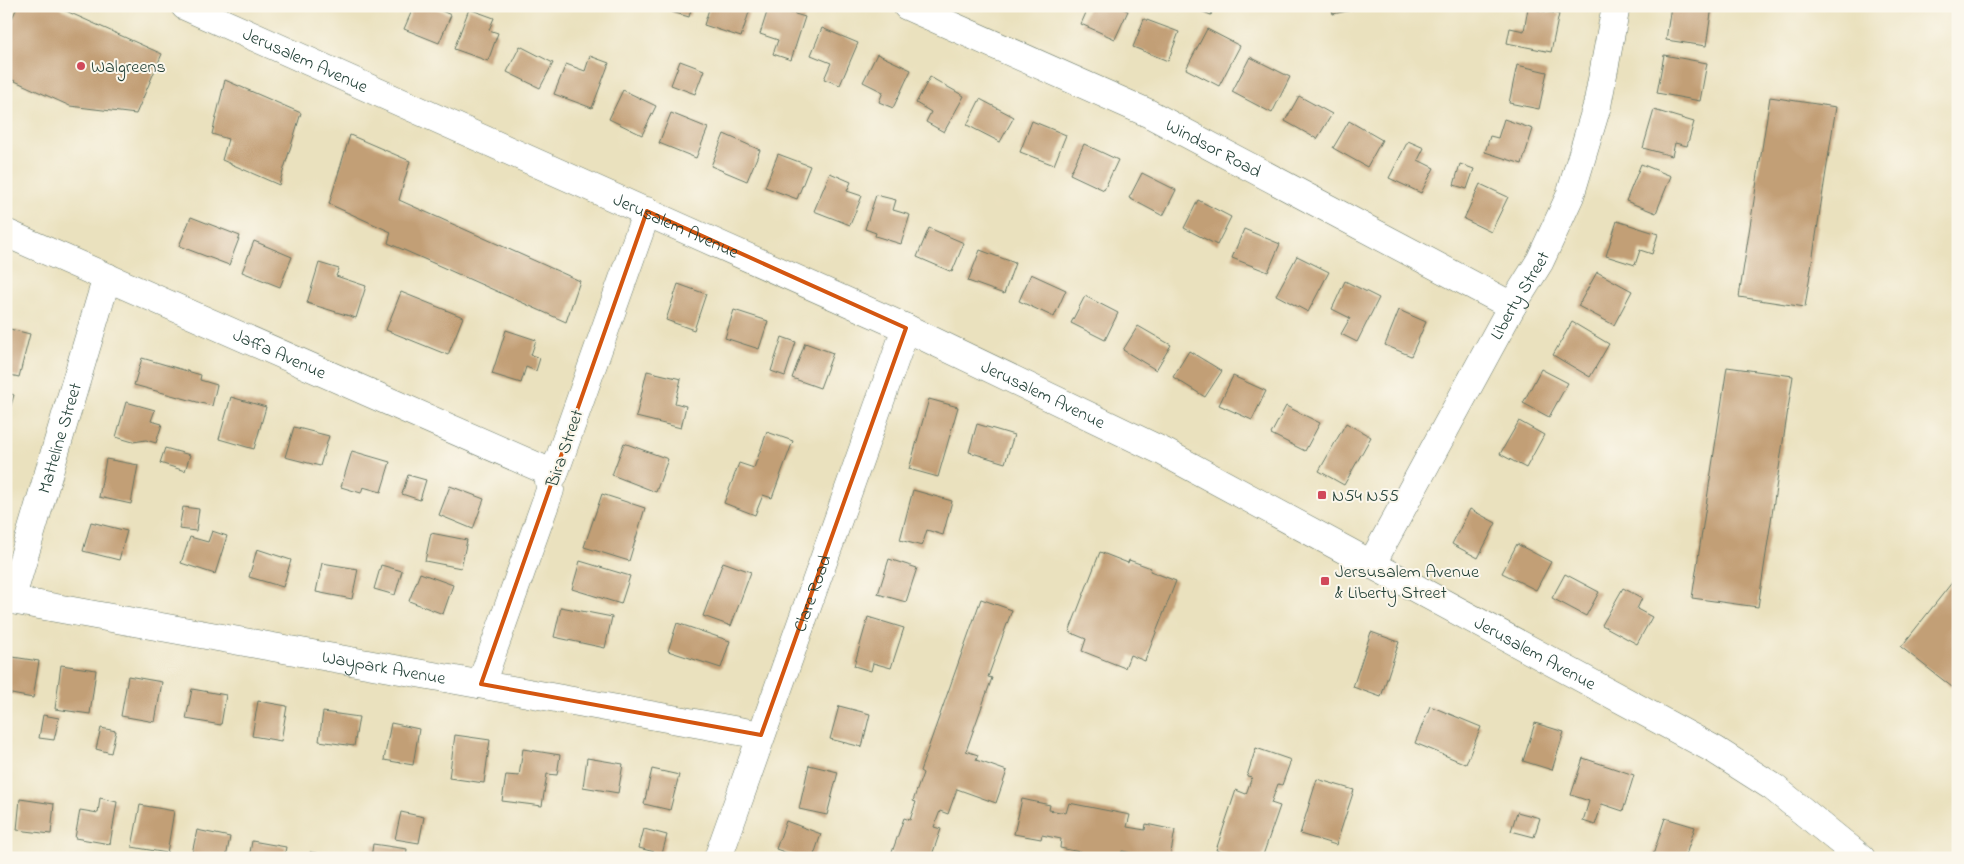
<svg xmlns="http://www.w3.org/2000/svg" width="1964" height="864" viewBox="0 0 1964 864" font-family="'Indie Flower',sans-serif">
  <rect width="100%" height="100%" fill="#fbf7ec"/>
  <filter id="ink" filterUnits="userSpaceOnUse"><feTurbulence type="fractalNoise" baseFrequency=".02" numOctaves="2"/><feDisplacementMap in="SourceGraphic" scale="10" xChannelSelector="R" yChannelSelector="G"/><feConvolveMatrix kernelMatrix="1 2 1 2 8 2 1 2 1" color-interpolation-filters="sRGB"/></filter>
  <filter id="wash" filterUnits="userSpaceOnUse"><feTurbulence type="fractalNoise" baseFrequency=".0096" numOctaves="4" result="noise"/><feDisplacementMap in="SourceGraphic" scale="20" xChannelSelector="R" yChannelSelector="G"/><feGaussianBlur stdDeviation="1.12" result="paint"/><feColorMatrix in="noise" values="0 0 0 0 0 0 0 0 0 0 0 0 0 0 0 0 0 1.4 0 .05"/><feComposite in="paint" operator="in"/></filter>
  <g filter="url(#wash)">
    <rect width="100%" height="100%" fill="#eae1be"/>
    <g id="blocks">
      <path fill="#c29f76" d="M18,6H55L162,54L136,114L70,106L6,77V30Z
        M414,6H430L451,15L439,43L404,29Z
        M673,6H692L689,17L672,12Z
        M710,6H751L741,37L704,25Z
        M769,6L805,17L791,60L773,54L778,40L760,34Z
        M1089,6H1117L1128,11L1115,39L1081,24Z
        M1197,6H1214L1211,15L1196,9Z
        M1331,6H1356V9L1333,14Z
        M1671,6L1712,7L1706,46L1666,40Z
        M1528,8L1559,14L1551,52L1507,43L1510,28L1524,31Z
        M469,9L494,18L489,30L498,33L488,61L454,49Z
        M1144,19L1179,32L1168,61L1133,47Z
        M822,28L858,43L840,85L824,79L831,63L811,55Z
        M1207,29L1240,46L1219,86L1186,69Z
        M520,46L553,63L540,88L507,72Z
        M877,54L911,70L893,108L879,102L883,92L863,82Z
        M1664,55L1707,63L1700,101L1657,93Z
        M590,56L609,63L592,108L554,94L566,64L585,71Z
        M1250,57L1290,77L1272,113L1232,92Z
        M680,61L704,70L695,94L671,85Z
        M1517,65L1547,72L1539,109L1509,103Z
        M930,77L964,96L944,132L926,122L931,112L916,103Z
        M225,80L301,113L279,185L222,160L228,139L212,134Z
        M623,90L656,106L642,135L609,119Z
        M1299,96L1332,114L1317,139L1285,121Z
        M1770,97L1836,107L1805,307L1739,297Z
        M980,99L1014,117L1000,142L967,125Z
        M1654,110L1694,122L1687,146L1675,143L1672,156L1643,148Z
        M671,113L708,128L696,158L659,143Z
        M1504,119L1533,129L1522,164L1485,152L1490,136L1498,138Z
        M1032,121L1066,135L1054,165L1020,152Z
        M1349,121L1382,140L1367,167L1333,148Z
        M724,134L760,150L747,181L711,166Z
        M350,135L410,161L399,200L580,281L566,322L388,243L391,232L329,204Z
        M1408,141L1424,148L1418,160L1434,168L1421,193L1389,178Z
        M1084,144L1118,160L1104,190L1070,174Z
        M778,154L810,166L797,199L765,187Z
        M1460,164L1474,169L1467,189L1454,185Z
        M1641,164L1671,176L1656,213L1626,201Z
        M830,173L851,182L847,191L862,196L850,225L814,211Z
        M1142,173L1176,190L1163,216L1129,198Z
        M1480,184L1508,197L1491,232L1464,219Z
        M876,195L896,200L893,210L910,215L901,244L875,236L876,233L865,229Z
        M1198,200L1231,217L1217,245L1184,228Z
        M191,217L240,236L229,265L179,246Z
        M1617,221L1658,234L1652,254L1640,250L1635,265L1606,256Z
        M929,228L964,243L952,272L917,257Z
        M1244,229L1280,244L1268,272L1232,258Z
        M254,241L292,257L280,287L242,272Z
        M980,250L1015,263L1004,294L968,281Z
        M1297,256L1329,272L1308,312L1276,295Z
        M319,263L339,269L336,276L366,286L356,318L307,303Z
        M1597,272L1632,291L1614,325L1578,306Z
        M1031,274L1066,290L1054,317L1019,301Z
        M1345,281L1379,298L1357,342L1341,334L1350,318L1332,309Z
        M678,284L706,294L694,330L666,320Z
        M401,292L463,317L448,355L386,330Z
        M1085,296L1118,313L1105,340L1071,323Z
        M734,310L768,321L759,349L725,338Z
        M1399,310L1426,322L1411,356L1385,345Z
        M1572,322L1609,344L1590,377L1553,355Z
        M1138,326L1171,345L1156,370L1123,350Z
        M6,328L30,334L19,377L6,374Z
        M506,330L536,340L531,355L540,358L536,371L526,367L521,383L492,374Z
        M782,337L796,342L785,376L771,371Z
        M805,343L833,353L820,388L792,378Z
        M1189,351L1222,371L1205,397L1173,377Z
        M142,358L201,375L200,380L217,385L212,406L134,385Z
        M1727,367L1793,376L1758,607L1692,598Z
        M1541,369L1568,383L1549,417L1523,403Z
        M647,371L681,379L675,403L686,406L681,428L636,417Z
        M1233,376L1266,391L1252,420L1219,405Z
        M6,392L14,395L7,419H6Z
        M231,397L266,407L254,449L219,439Z
        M929,399L958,407L938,477L909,469Z
        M126,402L155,410L151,421L162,424L156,443L146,440L133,442L116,437Z
        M1286,406L1320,423L1305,451L1271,434Z
        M1519,421L1544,435L1526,468L1500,454Z
        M1346,423L1371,437L1344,485L1319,471Z
        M977,424L1014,435L1005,463L969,452Z
        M294,427L329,436L320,466L285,457Z
        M767,432L793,441L772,498L763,495L755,515L724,503L739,463L754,468Z
        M624,443L668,459L656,492L612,475Z
        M165,448L190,455L185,471L160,463Z
        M352,451L390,462L381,492L363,487L361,493L341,487Z
        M106,459L138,465L131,504L99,497Z
        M408,475L426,480L420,500L402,494Z
        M450,486L484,499L473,529L439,515Z
        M913,490L952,501L943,535L927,530L922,546L900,540Z
        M602,494L645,508L629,561L584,547Z
        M183,507L199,509L196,531L179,529Z
        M1470,509L1496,523L1478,558L1452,544Z
        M91,522L127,531L119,560L83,551Z
        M212,531L227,536L215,574L181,563L190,537L208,542Z
        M431,533L467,540L461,568L425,561Z
        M1517,544L1551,562L1536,590L1502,573Z
        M257,549L291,560L283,587L249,577Z
        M1100,552L1128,563L1129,560L1151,568L1150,571L1176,581L1145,661L1130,655L1125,668L1082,651L1086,639L1069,632Z
        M889,559L917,568L906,602L878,594Z
        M580,561L630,576L621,604L572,589Z
        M723,562L751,572L731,626L703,616Z
        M322,563L358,569L352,599L316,592Z
        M381,565L402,571L395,595L374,589Z
        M420,573L453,585L443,614L409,601Z
        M1565,574L1599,592L1586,616L1552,598Z
        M1958,575V680L1952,687L1901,647Z
        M1623,588L1642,598L1637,609L1652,617L1637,644L1602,625Z
        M981,599L1012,610L988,677L992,678L966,751L978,755L976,760L1007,771L996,803L957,789L948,814L940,811L934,827L941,829L931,858H890L904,818L910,820L916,802L913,801L923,773L920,771Z
        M561,607L612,617L605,648L554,637Z
        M868,617L904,628L891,668L873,663L871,671L854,666Z
        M677,623L730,641L721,668L668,651Z
        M1371,632L1399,642L1381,697L1353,687Z
        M6,656L39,661L33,698L6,693Z
        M61,665L96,670L90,714L55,709Z
        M128,676L162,682L155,722L121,716Z
        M192,689L226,695L221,725L186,719Z
        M258,701L287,706L281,741L252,736Z
        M839,706L870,714L862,747L830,739Z
        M1430,706L1481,727L1466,764L1415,743Z
        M323,712L359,717L354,746L319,741Z
        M43,715L59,718L54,740L39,738Z
        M391,723L419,729L413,765L384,760Z
        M1535,723L1564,732L1552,770L1523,761Z
        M101,728L116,731L111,753L96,749Z
        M455,735L490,740L484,783L449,778Z
        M1256,748L1291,760L1282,785L1278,784L1271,803L1280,806L1262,858H1226L1227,854L1216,850L1236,790L1246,794L1252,777L1247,776Z
        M523,749L560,755L557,775L547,774L542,806L502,801L506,775L519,776Z
        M587,758L623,764L618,793L583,787Z
        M1583,758L1634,775L1623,811L1602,804L1595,825L1583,821L1589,801L1571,795Z
        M809,765L838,772L827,815L799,809Z
        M652,769L679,775L670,810L644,804Z
        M1317,779L1354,790L1336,845L1300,834Z
        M100,798L117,802L110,844L75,838L80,810L98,813Z
        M20,799L54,804L51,834L17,830Z
        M1022,799L1050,805L1049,810L1066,813L1069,803L1130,815L1127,827L1145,830L1146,824L1175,830L1170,858H1140L1141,855L1122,851L1120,858H1110L1060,848L1061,839L1042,835L1041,839L1014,834Z
        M140,805L174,811L167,853L132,847Z
        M401,812L424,817L419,843L395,839Z
        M1517,812L1540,818L1534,837L1511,831Z
        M1665,818L1695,827L1685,858H1652Z
        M786,821L821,834L813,858H801L776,849Z
        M644,829L667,835L662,854L639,848Z
        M197,830L230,837L226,858H191Z
        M252,841L286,847L284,858H249Z
        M373,844L407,849L406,858H371Z
        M310,852L339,857V858H309Z"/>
    </g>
  </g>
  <g filter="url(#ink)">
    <use href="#blocks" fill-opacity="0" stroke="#667664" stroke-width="1"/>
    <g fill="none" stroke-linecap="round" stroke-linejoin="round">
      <g stroke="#667664" stroke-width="29">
        <g id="minor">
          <path id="s1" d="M907,6L1148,113L1512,306"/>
          <path id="s2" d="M6,233L554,474"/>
          <path id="s3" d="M1371,565L1512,306L1540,261L1570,196L1597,106L1616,6"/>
          <path id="s4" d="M6,599L761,735"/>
          <path id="s5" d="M11,600L107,277"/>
          <path d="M481,684L550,490L549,481L554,474L647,211"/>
          <path id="s6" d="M718,858L906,328"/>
        </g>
      </g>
      <g stroke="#667664" stroke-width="29">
        <g id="primary">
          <path id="s7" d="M185,6L906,328L1162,451L1715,750L1773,787L1861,858"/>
        </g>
      </g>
      <use href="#minor" stroke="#fff" stroke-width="28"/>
      <use href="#primary" stroke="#fff" stroke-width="28"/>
    </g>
  </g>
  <path fill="none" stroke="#d45610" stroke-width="4" stroke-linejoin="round" d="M647,211L906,328L761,735L481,684Z"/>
  <g fill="#d1495b" stroke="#fbf7ec" stroke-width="2">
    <circle cx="81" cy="66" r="5"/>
    <rect x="1317" y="490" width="10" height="10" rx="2.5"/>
    <rect x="1320" y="576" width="10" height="10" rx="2.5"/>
  </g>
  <g text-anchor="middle" stroke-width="4" stroke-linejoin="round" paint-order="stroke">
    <g font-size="18" fill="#1f3d34" stroke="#fbf7ec">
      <text dy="6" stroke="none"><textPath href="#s7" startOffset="132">Jerusalem Avenue</textPath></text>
      <text dy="6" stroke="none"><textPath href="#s1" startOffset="338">Windsor Road</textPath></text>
      <text dy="6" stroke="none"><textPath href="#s7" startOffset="538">Jerusalem Avenue</textPath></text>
      <text dy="6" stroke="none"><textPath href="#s3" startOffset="308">Liberty Street</textPath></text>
      <text dy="6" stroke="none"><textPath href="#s2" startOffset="299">Jaffa Avenue</textPath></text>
      <text dy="6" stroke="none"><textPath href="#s7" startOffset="942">Jerusalem Avenue</textPath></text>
      <text dy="6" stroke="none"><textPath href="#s5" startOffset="169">Matteline Street</textPath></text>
      <text transform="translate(564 448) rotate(-71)" y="6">Bira Street</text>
      <text dy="6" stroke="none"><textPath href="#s6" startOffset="281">Clare Road</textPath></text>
      <text dy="6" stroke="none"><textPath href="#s7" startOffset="1498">Jerusalem Avenue</textPath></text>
      <text dy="6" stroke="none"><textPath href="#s4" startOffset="384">Waypark Avenue</textPath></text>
    </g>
    <g font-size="18" fill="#1f3d34" stroke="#fbf7ec" text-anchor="start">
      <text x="91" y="72">Walgreens</text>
      <text x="1332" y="501">N54 N55</text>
      <text x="1335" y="577">Jersusalem Avenue<tspan x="1335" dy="21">&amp; Liberty Street</tspan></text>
    </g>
  </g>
  <rect width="1964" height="864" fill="none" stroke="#fbf7ec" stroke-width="25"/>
</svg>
